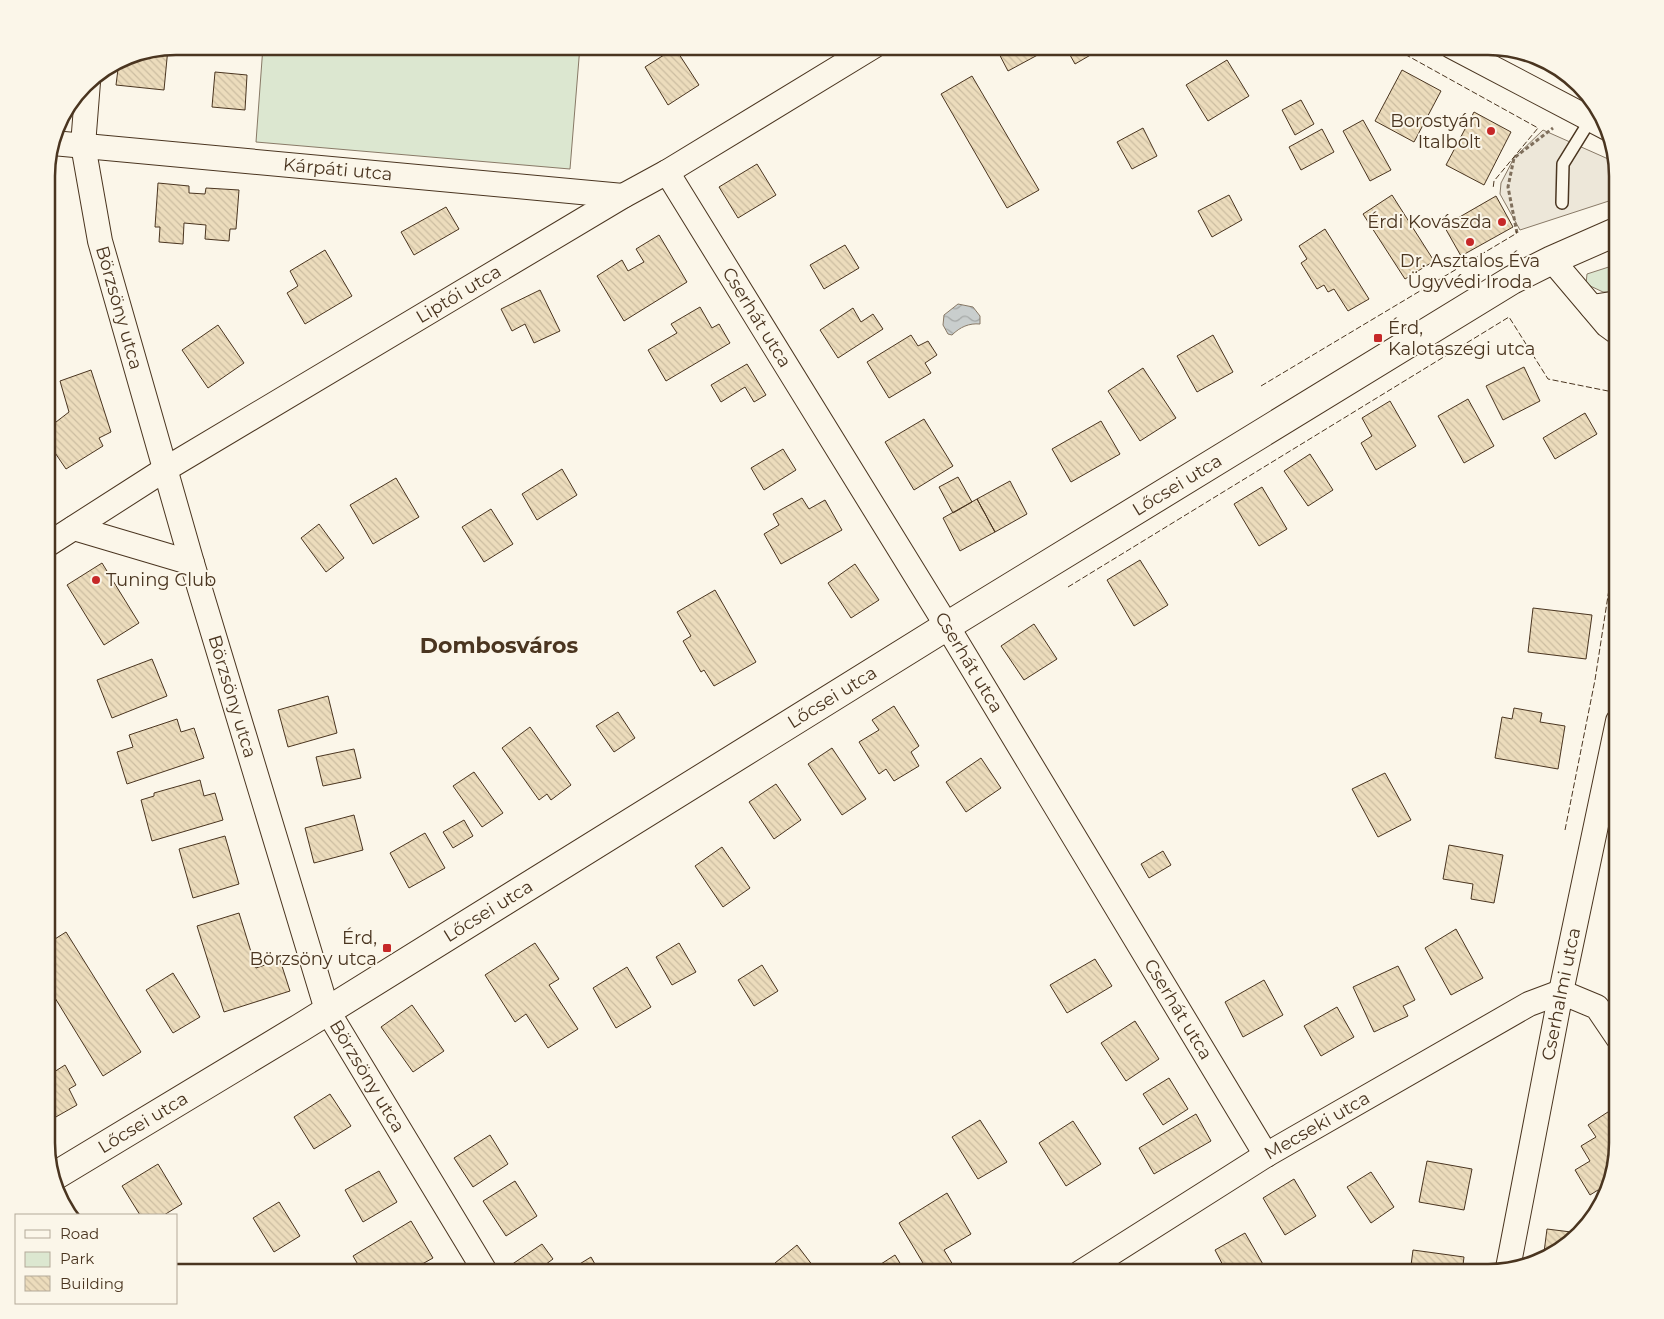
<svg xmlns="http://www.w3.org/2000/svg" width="1664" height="1319" viewBox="0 0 1664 1319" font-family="Montserrat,sans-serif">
  <defs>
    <pattern id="water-waves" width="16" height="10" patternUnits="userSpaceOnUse" patternTransform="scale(1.25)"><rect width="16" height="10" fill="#c9cecd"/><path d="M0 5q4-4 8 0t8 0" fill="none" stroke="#a5a8a6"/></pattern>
    <pattern id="building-back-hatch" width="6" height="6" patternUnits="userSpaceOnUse" patternTransform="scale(1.25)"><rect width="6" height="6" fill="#ecdcbc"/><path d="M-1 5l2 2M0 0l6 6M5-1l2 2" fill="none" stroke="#ccbda1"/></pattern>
  </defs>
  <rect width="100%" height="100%" fill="#fbf6e9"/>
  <path fill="#dce7d0" stroke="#887966" d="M263,46H580L570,169L256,142Z
    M1618,264V292H1603L1586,284L1587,274Z"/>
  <path fill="#ede7d9" stroke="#887966" d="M1543,130L1615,162L1618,176V198L1520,230L1500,194L1501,183L1514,158Z"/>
  <path fill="url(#water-waves)" stroke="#887966" d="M958,304L973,307L980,316V324C969,323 960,327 952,335L948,334L943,325L944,315Z"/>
  <path fill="url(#building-back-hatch)" stroke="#4a3520" d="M995,46H1042L1045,51L1008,71Z
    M1065,46H1106L1075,64Z
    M168,48L164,90L116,85L119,61L127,56Z
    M675,48L699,85L668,105L645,67Z
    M1227,60L1249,96L1208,121L1186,85Z
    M1402,70L1441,91L1414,142L1375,121Z
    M215,72L247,75L245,110L212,107Z
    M972,76L1039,190L1007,208L941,94Z
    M1301,100L1314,124L1295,135L1282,110Z
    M1474,112L1511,132L1484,185L1446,165Z
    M1363,120L1391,170L1370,181L1343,131Z
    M1143,128L1157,156L1132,169L1117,142Z
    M1322,129L1334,152L1301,170L1289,147Z
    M757,164L776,195L738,218L719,187Z
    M158,183L189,186V193L205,194L206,188L239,190L236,229H230L229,241L205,239L206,225L184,223L183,244L159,242L160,227H155Z
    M1229,195L1242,220L1212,237L1198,211Z
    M1392,195L1434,261L1405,279L1363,214Z
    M1496,196L1513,227L1461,256L1444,226Z
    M446,207L459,229L414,255L401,232Z
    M1325,229L1369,299L1348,311L1334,289L1328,292L1324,285L1317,289L1301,263L1307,259L1299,246Z
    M659,235L687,282L624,321L597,276L622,260L628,271L644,262L636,249Z
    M845,245L859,268L824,289L810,265Z
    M325,250L352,296L305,324L287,293L298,286L290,271Z
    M540,290L560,331L534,343L525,324L512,331L501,309Z
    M700,307L712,328L719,324L730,343L666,381L648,350L677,333L671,324Z
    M853,308L861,322L873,314L883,329L838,358L820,330Z
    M218,325L244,363L208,388L182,350Z
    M911,335L918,346L928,341L937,355L925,363L931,373L889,398L867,362Z
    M1213,335L1233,372L1197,392L1177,356Z
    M747,364L766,395L754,402L745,387L721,402L711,385Z
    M1524,367L1540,401L1503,420L1486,386Z
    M1143,368L1176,418L1140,441L1108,391Z
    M91,370L111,432L99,438L103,446L66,469L47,441V429L69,412L60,381Z
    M1468,399L1494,446L1464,463L1438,416Z
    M1390,401L1416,446L1376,470L1361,443L1372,436L1362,418Z
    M1585,413L1597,434L1555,459L1543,438Z
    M924,419L953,466L914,490L885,442Z
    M1101,421L1120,454L1071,482L1052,449Z
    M783,449L796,470L764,490L751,468Z
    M1310,454L1333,490L1308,506L1284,471Z
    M562,469L577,495L537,520L522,494Z
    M958,477L972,502L953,513L939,487Z
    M396,478L419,517L373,544L350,505Z
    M1010,481L1027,514L995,532L977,499Z
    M1262,487L1287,529L1259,546L1234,504Z
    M802,498L809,509L825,500L842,530L781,564L764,534L779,525L773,514Z
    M977,499L995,532L960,551L943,518Z
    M491,509L513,544L484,562L462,527Z
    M319,524L344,558L326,572L301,538Z
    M1140,560L1168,605L1134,626L1107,580Z
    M102,563L139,623L104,645L67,585Z
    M855,564L879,600L851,618L828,583Z
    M715,590L756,662L714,686L704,670L701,672L683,641L691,636L677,612Z
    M1533,608L1592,615L1586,659L1528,652Z
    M1034,624L1057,659L1024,680L1001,646Z
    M152,659L167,696L112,718L97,680Z
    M328,696L337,733L288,747L278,710Z
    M894,706L919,746L911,752L919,766L894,781L886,769L879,774L859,742L879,730L872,720Z
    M1514,708L1542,713L1540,722L1565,726L1558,769L1495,758L1502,717L1512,719Z
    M618,712L635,738L614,752L596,726Z
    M177,719L181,732L194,728L204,758L127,784L117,752L133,747L129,735Z
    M530,727L571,785L551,800L547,794L539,800L502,748Z
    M832,748L866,799L842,815L808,764Z
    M354,749L361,778L323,786L316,757Z
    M981,758L1001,788L966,812L946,782Z
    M474,772L503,813L482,827L453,786Z
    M1385,773L1411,820L1378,837L1352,789Z
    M200,780L204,796L215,793L223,820L152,841L141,800L154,796V793Z
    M776,784L801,820L774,839L749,802Z
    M354,815L363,850L314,863L305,828Z
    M464,820L473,836L453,848L443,832Z
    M425,833L445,868L409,888L390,853Z
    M225,836L239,884L193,898L179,849Z
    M1449,845L1503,855L1494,903L1471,899L1473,884L1443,879Z
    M722,847L750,888L723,907L695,866Z
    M1163,851L1171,865L1149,878L1141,864Z
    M239,913L256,968L280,960L290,991L224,1012L197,926Z
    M1456,929L1483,978L1451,995L1425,948Z
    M66,932L141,1052L103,1076L47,985V944Z
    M535,943L559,979L549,985L578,1029L548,1048L526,1014L515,1022L485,975Z
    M679,943L696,972L672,985L656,957Z
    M1095,959L1112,986L1067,1013L1050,985Z
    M762,965L778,991L754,1006L738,980Z
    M1398,966L1415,1000L1403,1006L1408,1016L1374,1032L1353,987Z
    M627,967L651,1007L616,1028L593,988Z
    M173,973L200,1017L173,1033L146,990Z
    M1264,980L1283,1015L1243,1037L1225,1002Z
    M412,1005L444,1051L413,1072L381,1027Z
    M1337,1007L1354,1037L1321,1056L1304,1026Z
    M1135,1021L1159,1059L1126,1081L1101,1043Z
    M47,1060L54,1072L65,1065L76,1085L69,1089L77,1105L47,1122Z
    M1169,1078L1188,1109L1163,1125L1143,1094Z
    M330,1094L351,1126L314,1149L294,1117Z
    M1614,1108L1618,1115V1143L1611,1185L1603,1198L1598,1190L1590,1195L1575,1170L1590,1161L1581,1146L1596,1137L1588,1125Z
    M1196,1114L1211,1141L1154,1174L1139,1148Z
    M980,1120L1007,1162L978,1179L952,1137Z
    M1073,1121L1101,1164L1066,1186L1039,1143Z
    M490,1135L508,1164L473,1187L454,1158Z
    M1427,1161L1472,1169L1464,1210L1419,1202Z
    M158,1164L182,1204L164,1215H140L122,1186Z
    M379,1171L397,1202L363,1222L345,1190Z
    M1371,1172L1394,1207L1371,1223L1347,1187Z
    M1294,1179L1316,1216L1285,1235L1263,1198Z
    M515,1181L537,1216L506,1236L483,1201Z
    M947,1193L971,1234L944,1250L953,1265L942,1273H929L899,1223Z
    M279,1202L300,1236L274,1252L253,1218Z
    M411,1221L433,1258L415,1268L418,1273H363L353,1256Z
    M1547,1229L1579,1233L1543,1260Z
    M1245,1233L1268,1273H1227L1215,1250Z
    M542,1244L553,1259L534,1273H516L511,1265Z
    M797,1245L813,1266L805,1273H783L775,1263Z
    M1413,1250L1464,1257L1462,1273H1410Z
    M895,1255L906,1273H867Z
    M591,1257L600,1273H565Z"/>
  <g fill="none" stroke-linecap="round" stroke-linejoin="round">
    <g stroke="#4a3520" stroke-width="14">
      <path id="service" d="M1562,203L1563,164L1597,109"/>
    </g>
    <g stroke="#4a3520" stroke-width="26">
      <g id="minor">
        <path d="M1451,46L1607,128"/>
        <path id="s1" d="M88,82L83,145L100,241L192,563L327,1010L486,1273"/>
        <path id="s2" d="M53,143L623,196"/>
        <path id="s3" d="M667,172L947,626L1266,1155"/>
        <path d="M1552,260L1607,325L1618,333"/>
        <path d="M1592,307L1618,303"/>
        <path d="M74,528L192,563"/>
        <path id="s4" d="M47,545L164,470L623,196L667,172L874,46"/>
        <path id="s5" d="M1508,1268L1561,992L1618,721"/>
        <path id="s6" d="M1080,1273L1266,1155L1529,1004L1561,992L1597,1007L1618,1038"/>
      </g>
    </g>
    <g stroke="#4a3520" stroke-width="30">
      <g id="tertiary">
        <path id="s7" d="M53,1177L300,1028L947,626L1512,280L1552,260L1618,231"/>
      </g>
    </g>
    <path stroke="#7f6f5c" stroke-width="3" stroke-dasharray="4 2.5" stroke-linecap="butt" d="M1517,233L1508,187L1514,158L1553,128"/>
    <use href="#service" stroke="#fbf6e9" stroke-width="11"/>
    <use href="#minor" stroke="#fbf6e9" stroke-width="24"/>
    <use href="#tertiary" stroke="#fbf6e9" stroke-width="28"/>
    <path stroke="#4a3520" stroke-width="1" stroke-dasharray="6 2.5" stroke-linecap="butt" d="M1390,46L1538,128L1494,181L1493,189
      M1524,53L1577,83
      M1261,386L1517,233L1516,231
      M1068,587L1509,317L1548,379L1618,393
      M1565,830L1595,680L1618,531"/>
  </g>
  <g fill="#c62828" stroke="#fbf6e9" stroke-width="2">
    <circle cx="1491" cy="131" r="5"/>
    <circle cx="1502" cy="222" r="5"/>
    <circle cx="1470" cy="242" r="5"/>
    <rect x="1373" y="333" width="10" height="10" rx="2.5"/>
    <circle cx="96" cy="580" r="5"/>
    <rect x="382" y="943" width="10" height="10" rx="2.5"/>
  </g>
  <g text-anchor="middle" stroke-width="4" stroke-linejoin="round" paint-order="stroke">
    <g font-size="18" fill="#4a3520" stroke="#fbf6e9" text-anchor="end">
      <text x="1481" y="127">Borostyán<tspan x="1481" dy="21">Italbolt</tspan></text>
      <text x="1492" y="228">Érdi Kovászda</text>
      <text x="1470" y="267" text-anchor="middle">Dr. Asztalos Éva<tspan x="1470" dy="21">Ügyvédi Iroda</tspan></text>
      <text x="1388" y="334" text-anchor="start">Érd,<tspan x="1388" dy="21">Kalotaszegi utca</tspan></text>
      <text x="106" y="586" text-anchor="start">Tuning Club</text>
      <text x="377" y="944">Érd,<tspan x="377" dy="21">Börzsöny utca</tspan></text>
    </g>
    <g font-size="18" fill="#4a3520" stroke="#fbf6e9">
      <text dy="6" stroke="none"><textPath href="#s2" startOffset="286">Kárpáti utca</textPath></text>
      <text dy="6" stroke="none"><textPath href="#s4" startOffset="482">Liptói utca</textPath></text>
      <text dy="6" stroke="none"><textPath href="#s1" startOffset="230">Börzsöny utca</textPath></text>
      <text dy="6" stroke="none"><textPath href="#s3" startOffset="171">Cserhát utca</textPath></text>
      <text dy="6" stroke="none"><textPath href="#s7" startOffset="1320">Lőcsei utca</textPath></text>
      <text dy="6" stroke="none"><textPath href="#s3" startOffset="576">Cserhát utca</textPath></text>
      <text dy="6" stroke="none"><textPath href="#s1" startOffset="635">Börzsöny utca</textPath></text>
      <text dy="6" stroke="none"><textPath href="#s7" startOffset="915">Lőcsei utca</textPath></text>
      <text dy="6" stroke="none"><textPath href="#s7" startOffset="510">Lőcsei utca</textPath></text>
      <text dy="6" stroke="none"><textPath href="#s5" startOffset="279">Cserhalmi utca</textPath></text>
      <text dy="6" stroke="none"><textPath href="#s3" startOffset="981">Cserhát utca</textPath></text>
      <text dy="6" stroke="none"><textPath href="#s1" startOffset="1040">Börzsöny utca</textPath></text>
      <text dy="6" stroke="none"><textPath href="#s7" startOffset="105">Lőcsei utca</textPath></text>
      <text dy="6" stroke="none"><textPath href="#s6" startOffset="279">Mecseki utca</textPath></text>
    </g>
    <g font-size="22" font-weight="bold" fill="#4a3520" stroke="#fbf6e9">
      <text x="499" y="653">Dombosváros</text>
    </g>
  </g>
  <path d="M0 0H1664V1319H0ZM176 55H1488A121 121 0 0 1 1609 176V1143A121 121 0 0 1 1488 1264H176A121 121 0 0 1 55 1143V176A121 121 0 0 1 176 55Z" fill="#fbf6e9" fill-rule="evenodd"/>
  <path fill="none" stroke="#4a3520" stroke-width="2.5" d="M176 55H1488A121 121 0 0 1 1609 176V1143A121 121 0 0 1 1488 1264H176A121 121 0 0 1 55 1143V176A121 121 0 0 1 176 55Z"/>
  <rect x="15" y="1214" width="162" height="90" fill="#fbf6e9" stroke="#b4a999"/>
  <rect x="25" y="1230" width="25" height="8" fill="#fbf6e9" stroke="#b4a999"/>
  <text x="60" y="1239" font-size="15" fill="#4a3520">Road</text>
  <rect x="25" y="1252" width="25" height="15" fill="#dce7d0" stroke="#b4a999"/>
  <text x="60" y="1264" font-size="15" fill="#4a3520">Park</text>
  <rect x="25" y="1276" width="25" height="15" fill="url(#building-back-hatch)" stroke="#b4a999"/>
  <text x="60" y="1289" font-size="15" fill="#4a3520">Building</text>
</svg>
